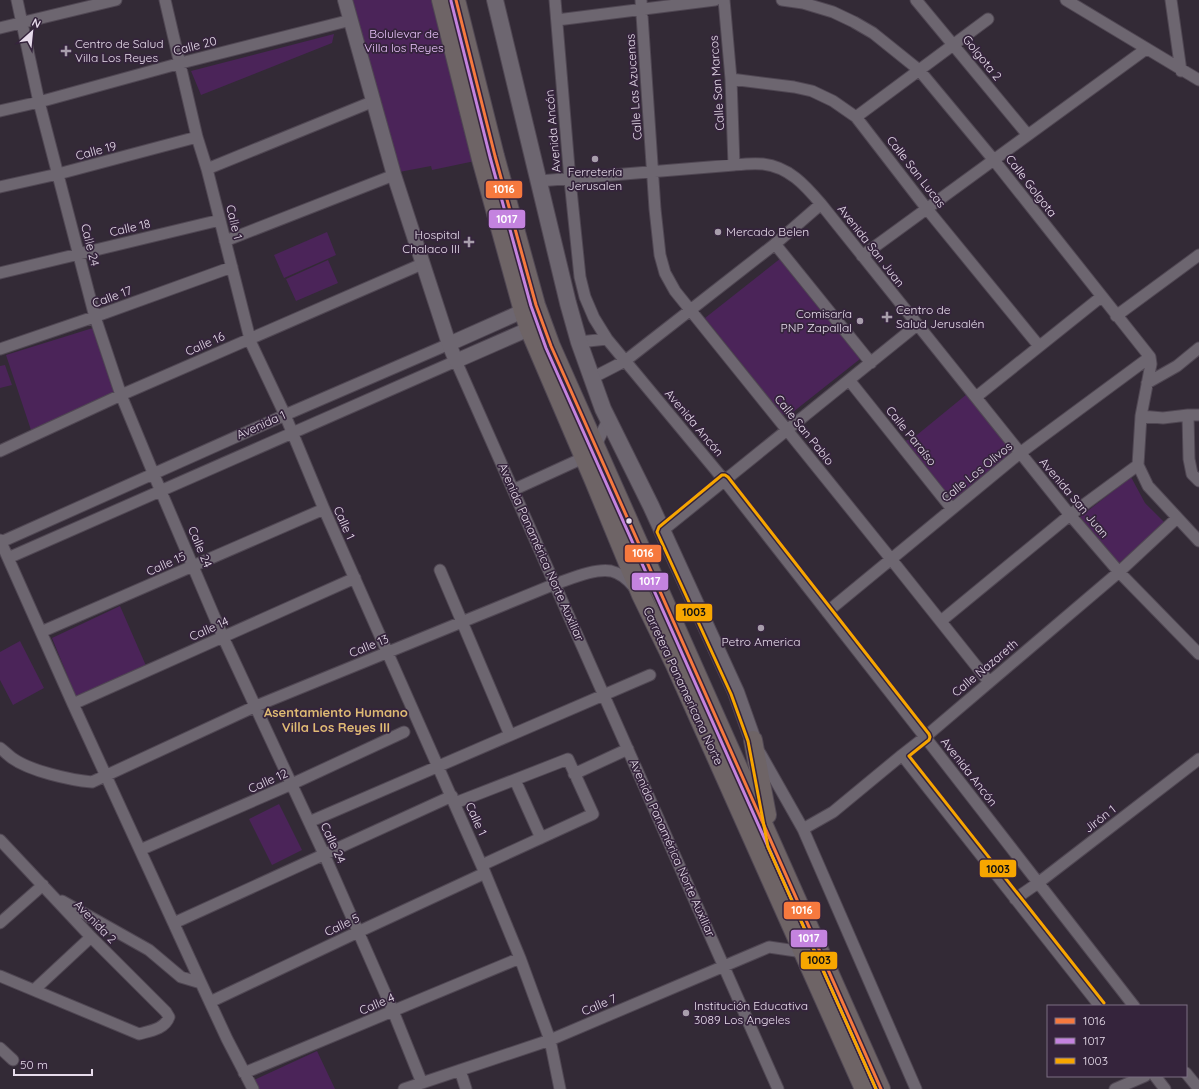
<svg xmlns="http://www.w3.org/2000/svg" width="1199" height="1089" viewBox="0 0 1199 1089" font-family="Quicksand,sans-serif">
  <rect width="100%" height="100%" fill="#332a36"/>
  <path fill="#4b2459" d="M351,0H435L475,161L432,170L431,166L399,172Z
    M334,34L332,43L201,95L191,71Z
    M327,232L336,255L284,278L274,255Z
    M781,258L859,354L860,359L788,416L782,414L705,318Z
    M328,260L338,283L296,301L286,279Z
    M96,327L116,393L31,430L6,355Z
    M5,365L12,385L0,388V366Z
    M967,394L1011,451L1010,457L953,503L904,441L912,439Z
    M1131,477L1145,503L1166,524L1119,563L1080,517Z
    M120,606L147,668L77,699L52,638Z
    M20,641L44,688L13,705L0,680V652Z
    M279,804L302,850L272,865L249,819Z
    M317,1051L335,1089H258L252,1081Z"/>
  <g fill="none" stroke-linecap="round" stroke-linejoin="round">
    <g stroke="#504753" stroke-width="13">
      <path id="minor" d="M17,0L39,102L95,317L121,395L154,475L223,637L324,854L393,1011L422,1083
        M165,0L197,137L207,169L251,343L285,415L324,509L485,873L520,958L550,1040L560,1089
        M555,0L570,180L580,277L585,297L594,318L607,339L724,480L925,737L1134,1006
        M641,0L655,209L660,255L665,273L675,291L891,559L989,682
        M724,0L731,79L734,165
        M782,0L803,3L833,12L854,22L873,33L919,70L993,159L1150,357L1151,364L1141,416L1138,465L1148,486L1199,541
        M916,0L1027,134
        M1066,0L1199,80
        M1171,0L1181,71
        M557,20L715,0
        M0,28L116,0
        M731,79L794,87L812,91L833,101L856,117L927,209L1039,346
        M0,111L39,102L181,63L351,20
        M856,117L988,19
        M207,169L374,101
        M539,181L734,165C744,164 753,163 763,164C789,167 805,185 821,204L1070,515L1119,572L1199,654
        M0,187L58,174L197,137
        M225,241L394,175
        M775,244L871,363
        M862,256L1146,49
        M0,273L220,220
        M1116,316L1199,255
        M579,342L607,339
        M0,349L91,318L232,267
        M592,378L625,361L775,244L821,204
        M849,380L952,509
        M1147,383L1177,366L1199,348
        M976,397L1101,297
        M1188,415L1189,459L1192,474L1199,481
        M1141,416L1163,418L1188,415H1199
        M0,451L121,395L422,264
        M513,490L583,458L595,447L608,420
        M662,531L917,325
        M0,540L73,704L201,983L227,1039L253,1089
        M1,542L285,415L449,344
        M8,558L456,361L778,1089
        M440,570L510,735
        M827,612L1020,453L1150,357
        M941,621L1070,515L1138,465
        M41,632L324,509
        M73,704L355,578
        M0,748C4,751 8,755 12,758C30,771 70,780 92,782L256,706L555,584C570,579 595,568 611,571C620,573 628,580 634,587
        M760,753L803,829L916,1089
        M902,755L1100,1006
        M574,774L628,749
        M515,780L541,838
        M455,803L568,759L593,814L482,865
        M309,822L650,675
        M803,829L833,812L902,755L925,737L1119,572L1177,518
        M0,840L91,937L166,1012L169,1017C165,1029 150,1031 139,1034L0,976
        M140,850L292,784L404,732
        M1015,899L1038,883L1199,759
        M62,901L149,950L181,977L201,983
        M0,923L43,885
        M174,923L452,796
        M34,990L91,937
        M210,1002L358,932L485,873
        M0,1048L13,1060
        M460,1070L466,1089
        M244,1073L520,958
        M1186,1073L1199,1089
        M1155,1076L1165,1089
        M404,1089L550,1040L769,947L803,952
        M1115,1089L1145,1076"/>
    </g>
    <g stroke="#504753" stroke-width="16">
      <path id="tertiary" d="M345,0L394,175L449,344L456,361L529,329
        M449,344L523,311"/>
    </g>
    <g stroke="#504753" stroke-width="18">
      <path id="secondary" d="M495,0L568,303L579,342L603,409L651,506L736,692L753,740"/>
    </g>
    <g stroke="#504753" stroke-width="20">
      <path id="trunk" d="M441,0L481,159L523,311L529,329L594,481L641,595L675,665L864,1089
        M456,0L495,156L536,305L551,346L881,1089
        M753,740L767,815"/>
    </g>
    <use href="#minor" stroke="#6d6670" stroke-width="11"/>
    <use href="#tertiary" stroke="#6d6670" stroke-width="14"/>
    <use href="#secondary" stroke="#6d6670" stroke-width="16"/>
    <use href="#trunk" stroke="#6e6466" stroke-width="18"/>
    <g stroke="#35243c" stroke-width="6">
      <path id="bus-1" d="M456,0L495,156L536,305L551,346L881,1089"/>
    </g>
    <g stroke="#35243c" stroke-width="6">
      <path id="bus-2" d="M451,1L490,157L531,306L546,348L876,1089"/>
    </g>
    <g stroke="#35243c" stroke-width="6">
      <path id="bus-3" d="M876,1089L768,847L748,741L731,694L657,532L659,527L722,475H725L728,477L929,734L930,737L929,740L909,756L1104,1003"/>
    </g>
    <use href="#bus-1" stroke="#f6793e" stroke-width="3"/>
    <use href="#bus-2" stroke="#c483df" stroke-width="3"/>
    <use href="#bus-3" stroke="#f7a600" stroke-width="3"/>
  </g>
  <g fill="#a89eac" stroke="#35243c" stroke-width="1.5">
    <path d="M64 45h4v4h4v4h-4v4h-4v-4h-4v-4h4z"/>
    <circle cx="595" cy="159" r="4"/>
    <circle cx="718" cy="232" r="4"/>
    <path d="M467 236h4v4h4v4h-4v4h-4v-4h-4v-4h4z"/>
    <path d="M885 311h4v4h4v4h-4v4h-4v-4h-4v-4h4z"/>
    <circle cx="860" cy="321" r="4"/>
    <circle cx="761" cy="628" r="4"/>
    <circle cx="686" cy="1013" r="4"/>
  </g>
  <circle fill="#e7dceb" stroke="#35243c" stroke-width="1.5" cx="629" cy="521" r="3.5"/>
  <g text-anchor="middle" stroke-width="3.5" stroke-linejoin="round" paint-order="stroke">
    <g font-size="12" fill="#e9c3fa" stroke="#35243c">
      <text x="404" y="38">Bolulevar de<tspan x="404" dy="14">Villa los Reyes</tspan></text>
    </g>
    <g font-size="12" fill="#e7dceb" stroke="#35243c" text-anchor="start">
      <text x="75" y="48">Centro de Salud<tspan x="75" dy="14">Villa Los Reyes</tspan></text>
      <text x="595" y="176" text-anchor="middle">Ferretería<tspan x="595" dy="14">Jerusalen</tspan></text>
      <text x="726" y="236">Mercado Belen</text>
      <text x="460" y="239" text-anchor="end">Hospital<tspan x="460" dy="14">Chalaco III</tspan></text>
      <text x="896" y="314">Centro de<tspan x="896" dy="14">Salud Jerusalén</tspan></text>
      <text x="852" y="318" text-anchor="end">Comisaría<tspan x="852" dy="14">PNP Zapallal</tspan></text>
      <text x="761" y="646" text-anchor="middle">Petro America</text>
      <text x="694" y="1010">Institución Educativa<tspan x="694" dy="14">3089 Los Angeles</tspan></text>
    </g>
    <g font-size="12" fill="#e7dceb" stroke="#35243c">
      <text transform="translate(195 46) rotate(-14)" y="4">Calle 20</text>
      <text transform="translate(982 58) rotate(51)" y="4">Golgota 2</text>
      <text transform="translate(717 83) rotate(-94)" y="4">Calle San Marcos</text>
      <text transform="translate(634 87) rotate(-94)" y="4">Calle Las Azucenas</text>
      <text transform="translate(553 131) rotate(-95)" y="4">Avenida Ancón</text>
      <text transform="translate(96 151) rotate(-15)" y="4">Calle 19</text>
      <text transform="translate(916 172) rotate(52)" y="4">Calle San Lucas</text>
      <text transform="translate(1031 186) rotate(52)" y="4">Calle Golgota</text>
      <text transform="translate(234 222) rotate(76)" y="4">Calle 1</text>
      <text transform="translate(130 228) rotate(-13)" y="4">Calle 18</text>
      <text transform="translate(90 245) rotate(76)" y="4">Calle 24</text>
      <text transform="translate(871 246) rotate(52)" y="4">Avenida San Juan</text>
      <text transform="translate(112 297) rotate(-20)" y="4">Calle 17</text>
      <text transform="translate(205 344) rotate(-24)" y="4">Calle 16</text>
      <text transform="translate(694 423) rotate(50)" y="4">Avenida Ancón</text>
      <text transform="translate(261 425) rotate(-24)" y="4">Avenida 1</text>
      <text transform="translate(804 430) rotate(51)" y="4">Calle San Pablo</text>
      <text transform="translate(911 436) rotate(51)" y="4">Calle Paraíso</text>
      <text transform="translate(977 472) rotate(-39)" y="4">Calle Los Olivos</text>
      <text transform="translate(1074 498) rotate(50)" y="4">Avenida San Juan</text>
      <text transform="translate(344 523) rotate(66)" y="4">Calle 1</text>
      <text transform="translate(200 547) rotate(67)" y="4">Calle 24</text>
      <text transform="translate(541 552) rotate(66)" y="4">Avenida Panamérica Norte Auxiliar</text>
      <text transform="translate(166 564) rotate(-24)" y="4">Calle 15</text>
      <text transform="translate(209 629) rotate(-24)" y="4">Calle 14</text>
      <text transform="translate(369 646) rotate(-22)" y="4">Calle 13</text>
      <text transform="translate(985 668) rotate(-40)" y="4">Calle Nazareth</text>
      <text transform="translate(683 686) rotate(65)" y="4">Carretera Panamericana Norte</text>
      <text transform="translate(969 772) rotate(52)" y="4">Avenida Ancón</text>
      <text transform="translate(268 781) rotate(-24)" y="4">Calle 12</text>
      <text transform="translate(476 819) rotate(66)" y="4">Calle 1</text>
      <text transform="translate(1100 819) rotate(-38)" y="4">Jirón 1</text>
      <text transform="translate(333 843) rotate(65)" y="4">Calle 24</text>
      <text transform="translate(672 848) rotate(66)" y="4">Avenida Panamérica Norte Auxiliar</text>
      <text transform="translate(95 922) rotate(46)" y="4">Avenida 2</text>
      <text transform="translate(342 925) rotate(-25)" y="4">Calle 5</text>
      <text transform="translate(377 1004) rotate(-23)" y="4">Calle 4</text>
      <text transform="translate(599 1005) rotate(-23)" y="4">Calle 7</text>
    </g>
    <g font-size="13" font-weight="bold" fill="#dfbb73" stroke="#35243c">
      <text x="336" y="717">Asentamiento Humano<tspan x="336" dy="15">Villa Los Reyes III</tspan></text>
    </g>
  </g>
  <g stroke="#35243c" stroke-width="1.5">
    <rect x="485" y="180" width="38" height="19" rx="4" fill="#f6793e"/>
    <rect x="488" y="209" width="38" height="20" rx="4" fill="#c483df"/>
    <rect x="624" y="544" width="38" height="19" rx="4" fill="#f6793e"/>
    <rect x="631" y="572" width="38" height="19" rx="4" fill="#c483df"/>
    <rect x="675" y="603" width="38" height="19" rx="4" fill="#f7a600"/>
    <rect x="979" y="859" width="38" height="19" rx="4" fill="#f7a600"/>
    <rect x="783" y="901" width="38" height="19" rx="4" fill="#f6793e"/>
    <rect x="790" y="929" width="38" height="19" rx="4" fill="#c483df"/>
    <rect x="800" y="951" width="38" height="19" rx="4" fill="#f7a600"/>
  </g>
  <g font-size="11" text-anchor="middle" font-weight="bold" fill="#fff">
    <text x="504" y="193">1016</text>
    <text x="507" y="223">1017</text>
    <text x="643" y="557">1016</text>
    <text x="650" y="585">1017</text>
    <text x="802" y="914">1016</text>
    <text x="809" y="942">1017</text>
  </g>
  <g font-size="11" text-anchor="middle" font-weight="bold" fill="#111">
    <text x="694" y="616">1003</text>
    <text x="998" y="873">1003</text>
    <text x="819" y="964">1003</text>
  </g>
  <rect x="1047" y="1005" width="140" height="72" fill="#35243c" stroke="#7c6e82"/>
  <rect x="1055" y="1018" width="20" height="6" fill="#f6793e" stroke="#7c6e82"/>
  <text x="1083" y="1025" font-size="12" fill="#e7dceb">1016</text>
  <rect x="1055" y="1038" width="20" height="6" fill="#c483df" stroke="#7c6e82"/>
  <text x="1083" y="1045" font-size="12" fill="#e7dceb">1017</text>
  <rect x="1055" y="1058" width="20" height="6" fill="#f7a600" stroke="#7c6e82"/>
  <text x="1083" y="1065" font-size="12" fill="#e7dceb">1003</text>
  <g transform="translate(32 32) rotate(27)" stroke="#35243c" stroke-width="3" paint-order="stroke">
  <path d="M0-3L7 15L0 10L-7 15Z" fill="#e7dceb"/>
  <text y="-6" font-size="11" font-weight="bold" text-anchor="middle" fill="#e7dceb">N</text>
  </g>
  <path d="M14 1069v6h78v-6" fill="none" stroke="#e7dceb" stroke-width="2"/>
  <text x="20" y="1069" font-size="12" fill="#e7dceb" stroke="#35243c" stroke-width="3" paint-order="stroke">50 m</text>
</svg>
